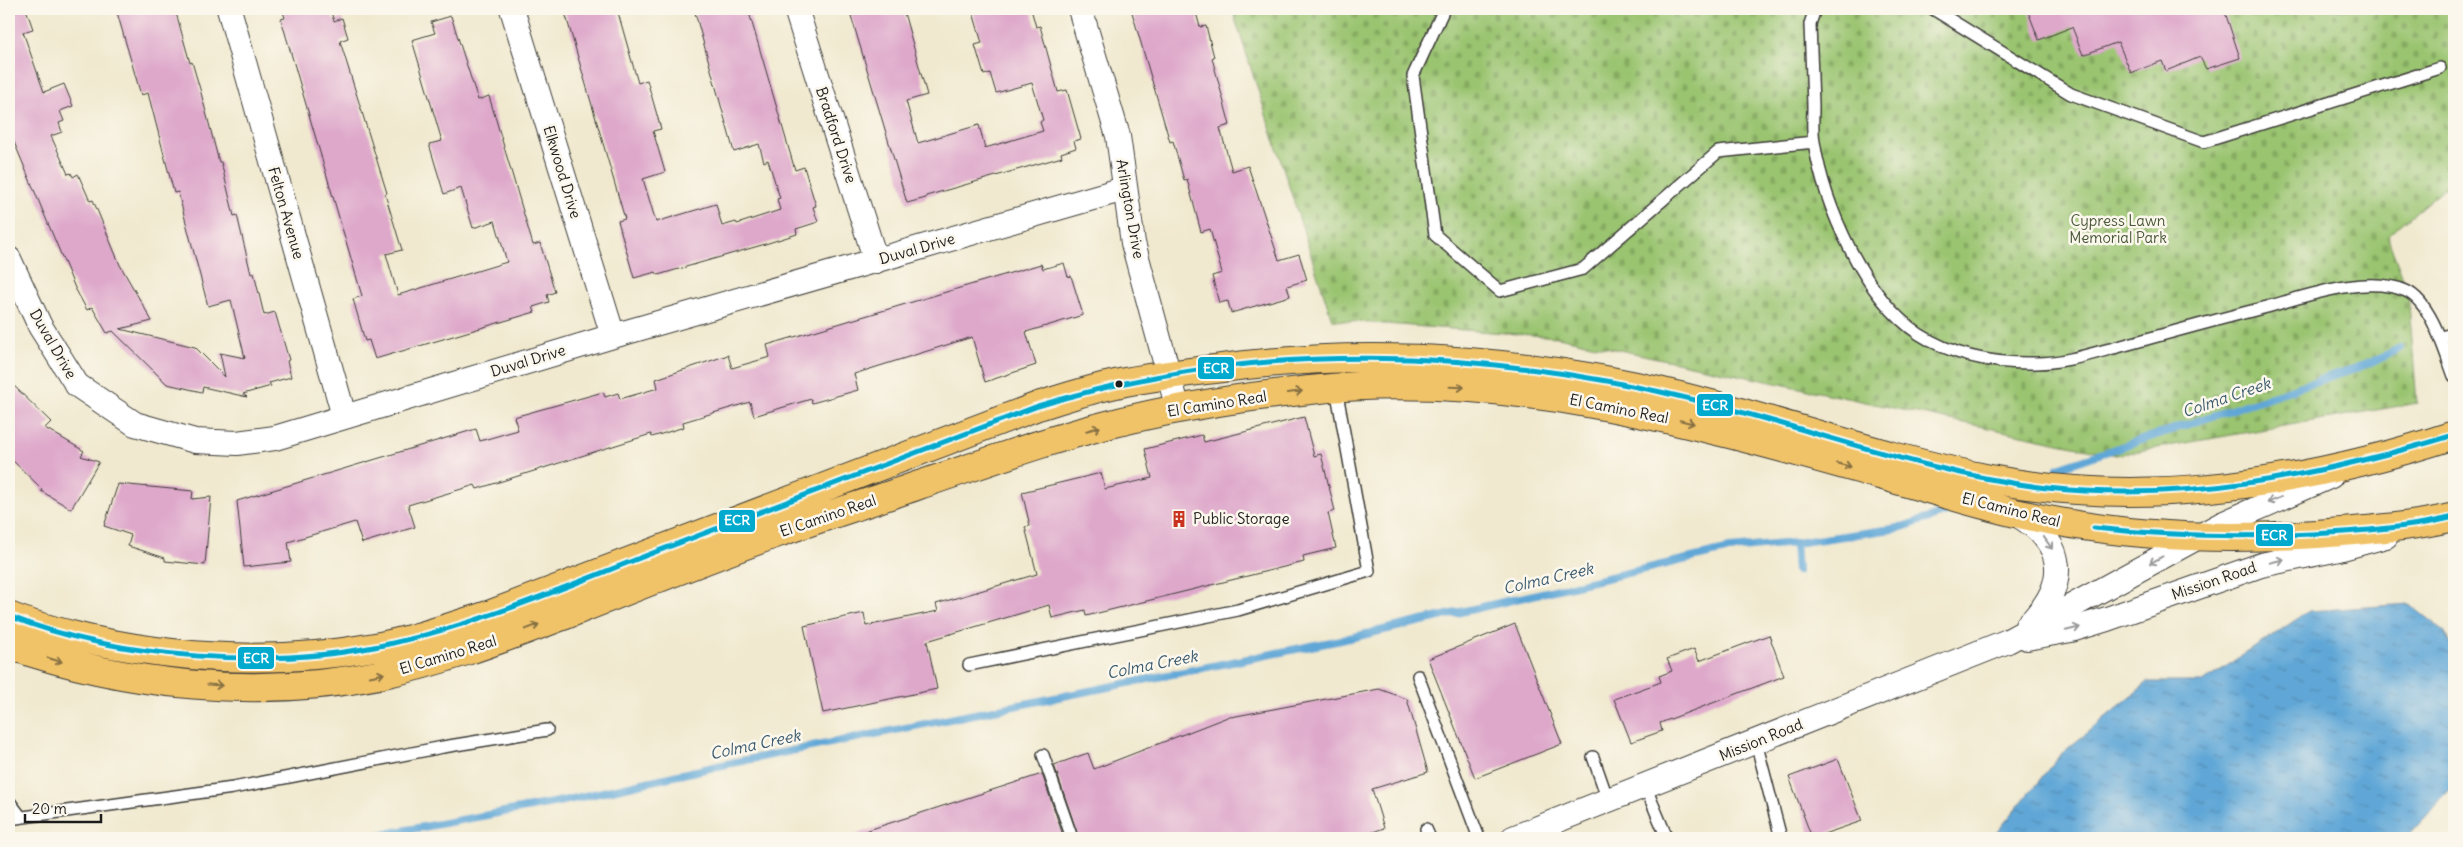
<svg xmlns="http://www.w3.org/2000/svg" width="2463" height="847" viewBox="0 0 2463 847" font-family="Delius,sans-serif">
  <defs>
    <pattern id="cemetery-stones" width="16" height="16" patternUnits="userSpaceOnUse" patternTransform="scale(1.25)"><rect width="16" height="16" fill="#9ac470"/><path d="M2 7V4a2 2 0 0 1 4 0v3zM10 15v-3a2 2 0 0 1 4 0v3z" fill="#84a860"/></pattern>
    <pattern id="water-ripples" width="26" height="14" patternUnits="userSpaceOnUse" patternTransform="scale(1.25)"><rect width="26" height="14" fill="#61a7d7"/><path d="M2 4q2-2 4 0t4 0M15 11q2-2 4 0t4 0" fill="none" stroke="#4f87ae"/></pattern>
  </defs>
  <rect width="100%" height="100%" fill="#fbf7ec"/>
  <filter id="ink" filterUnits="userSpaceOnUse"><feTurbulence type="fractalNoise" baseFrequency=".02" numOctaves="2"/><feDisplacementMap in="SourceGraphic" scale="10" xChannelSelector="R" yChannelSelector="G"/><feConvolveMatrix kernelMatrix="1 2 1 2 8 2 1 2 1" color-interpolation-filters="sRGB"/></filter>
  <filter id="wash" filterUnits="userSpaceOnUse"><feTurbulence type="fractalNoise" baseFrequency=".0096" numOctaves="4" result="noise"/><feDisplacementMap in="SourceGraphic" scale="20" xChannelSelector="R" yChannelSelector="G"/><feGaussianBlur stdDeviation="1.12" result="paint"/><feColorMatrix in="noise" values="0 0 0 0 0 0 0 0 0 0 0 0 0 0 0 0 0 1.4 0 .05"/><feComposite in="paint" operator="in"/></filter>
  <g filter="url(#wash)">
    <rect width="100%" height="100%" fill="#f0e9cf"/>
    <path fill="url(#cemetery-stones)" stroke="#5b7046" d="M1232,9H2454V180L2387,236L2408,292L2417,403L2116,455L1558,337L1332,320Z"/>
    <path fill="url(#water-ripples)" stroke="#3e627a" d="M2409,604L2445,632L2454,654V786L2406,838H1992L2060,755L2148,682H2203L2309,611Z"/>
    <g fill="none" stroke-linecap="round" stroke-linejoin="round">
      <path stroke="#61a7d7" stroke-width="8" d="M2058,468L2370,363L2400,348
        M1795,543L1797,571
        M364,838L563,801L727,764L1341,640L1730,549L1795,543L1899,528L1944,513"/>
    </g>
    <g id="blocks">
      <path fill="#dea8cb" d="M9,9H26L33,29L23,32L44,92L64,84L73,106L60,111L64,121L59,123L62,132L51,136L68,174L71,173L73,177L78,174L90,201L93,200L120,265L152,321L120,329L195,347L225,377L220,353L245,358L231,300L208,306L178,192L174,193L148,93L141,95L116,9H175L190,63L192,62L200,89L219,162H221L234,216L237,215L251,274L254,273L264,315L275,312L289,360L287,361L291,377L269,383L271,386L243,394L247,397L203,387L202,392L167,384L113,331L107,333L92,307L87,310L75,288L9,130Z
        M282,9H330L334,21L342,18L348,38L340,41L387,193L385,194L402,250L386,254L398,295L507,262L495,221L473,228L461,188L444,194L429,144L442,141L412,40L435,33L431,22L451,16L478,100L489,96L533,245L540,243L555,292L547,295L549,302L533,307L535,312L375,359L369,340L365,341L353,299L362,296L281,19L285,18Z
        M564,9H617L638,83L647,80L661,129L653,131L665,172L643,179L656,222L716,204L722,226L736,222L737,224L780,210L777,199L780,198L768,160L764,162L759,144L734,152L694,9H748L795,170L804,167L816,206L813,207L818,222L796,229L797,234L762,245L658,275L656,272L634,278L618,221L625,219Z
        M849,9H903L927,95L906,101L918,143L979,125L985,148L1043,131L1040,122L1043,120L1032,83L996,93L990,73L984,75L975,45L982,43L972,9H1031L1036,27L1040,26L1058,92L1067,90L1081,139L1074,141L1076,148L1061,153L1062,157L926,196V198L907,203Z
        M1131,9H1195L1200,27L1206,26L1214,57L1212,58L1230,125L1220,128L1232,171L1248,166L1279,260L1299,254L1307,280L1287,286L1290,296L1231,313L1228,301L1219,303L1212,276L1222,273L1210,229L1201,232L1187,179L1184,180L1173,141L1170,142Z
        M2027,9H2224L2240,58L2206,69L2200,57L2166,71L2162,61L2131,73L2118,42L2083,55L2072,27L2039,40Z
        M1064,263L1068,277L1071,276L1083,315L1026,332L1036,365L985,382L972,337L854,374L858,390L812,403L811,399L754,416L750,402L683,422L684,427L652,437L651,434L477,489L475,485L408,505L415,527L362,543L355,522L288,542L291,562L244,567L237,501L476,429L480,441L518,430L514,417L603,392L605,397L618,393L620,399L658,388L656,379L728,355L732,368L770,357L767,345L1007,274L1041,264L1043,269Z
        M9,381L51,422L45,428L84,451L81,456L99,462L71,509L41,491L42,489L9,457Z
        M1304,417L1314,456L1321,454L1335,511L1328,513L1336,548L1303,556L1304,562L1086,616L1085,610L1052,618L1049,605L927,641L937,689L823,713L804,626L864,613L866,626L938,611L936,604L1037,574L1025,527L1030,526L1022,492L1101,473L1105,489L1152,478L1145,449L1202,435L1204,442Z
        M118,484L193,491L192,499L211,497L205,565L165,561V558L128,546L131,535L104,526Z
        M1515,624L1562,744L1475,778L1428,659Z
        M1769,635L1784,676L1660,723L1662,731L1631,742L1614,699L1661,682L1659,676L1672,671L1667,659L1694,649L1699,661Z
        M1379,689L1407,699L1428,772L1372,789L1384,828L1356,838H1079L1054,765L1088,753L1094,769L1230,716L1231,717Z
        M1838,759L1862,821L1812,838L1789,777Z
        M1042,774L1064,838H857L856,834Z"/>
    </g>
  </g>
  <g filter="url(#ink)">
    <use href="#blocks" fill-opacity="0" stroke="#3c3b37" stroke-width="1"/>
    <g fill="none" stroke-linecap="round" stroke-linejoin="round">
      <g stroke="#3c3b37" stroke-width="14">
        <path id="service" d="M1444,9L1413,76L1435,235L1500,291L1583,269L1718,152L1814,142
          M1815,9L1810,24C1811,51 1812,78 1813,105C1813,117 1812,130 1814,142C1824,205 1864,298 1919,334C1953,356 1996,364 2037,363C2066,363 2097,352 2125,345C2172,332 2219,319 2267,307C2306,296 2367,274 2406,291C2431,302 2445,352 2454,376
          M1933,9L2071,94L2204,142L2440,68
          M2440,338L2454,333
          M969,665L1238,610L1369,571L1336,388
          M1418,676L1479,838
          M1756,742L1781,838
          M1043,755L1072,838
          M1593,757L1608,800
          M1645,786L1667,838
          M9,801L21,817
          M9,819L233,788L443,747L547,730
          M1426,829L1430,838"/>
      </g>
      <g stroke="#3c3b37" stroke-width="26">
        <path id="minor" d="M229,9L344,416
          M512,9L613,336
          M796,9L876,261
          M1080,9L1118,136L1133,243L1178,409
          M9,259L40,326L77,385L135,424L195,441L237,443L275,438L613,336L1124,189
          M2014,513C2068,543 2070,584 2027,626
          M2027,638L2071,630L2107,619L2261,565L2339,549L2386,536
          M1513,838L2008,641L2222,524L2331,476"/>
      </g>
      <g stroke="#3c3b37" stroke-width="30">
        <path id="primary" d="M9,616C35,627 64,633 92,640C186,660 281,664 375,647C414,640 453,626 491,614L1038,406C1061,399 1084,391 1107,386C1145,377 1183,373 1222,368C1354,350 1480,357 1611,381C1740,405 1862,454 1990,479C2146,509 2305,484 2454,435
          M9,645C126,686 260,700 383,674C445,661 504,638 563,616C633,588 704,560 775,534C822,517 871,502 919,485C982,464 1046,440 1111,424C1176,407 1244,397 1310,390C1502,369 1687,421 1869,472C1934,490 1998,512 2065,523C2160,540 2258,540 2354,531C2388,528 2421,525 2454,517"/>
      </g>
      <use href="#service" stroke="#fff" stroke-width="11"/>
      <use href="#minor" stroke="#fff" stroke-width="24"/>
      <use href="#primary" stroke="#f1c369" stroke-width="28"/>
      <g stroke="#fbf7ec" stroke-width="9">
        <path id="bus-1" d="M2094,528C2178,537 2261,538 2345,532C2382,529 2418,526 2454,517
          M9,616C120,660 276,670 393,643C491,621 585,578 679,543C798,497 918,452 1038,406C1253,339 1486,347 1703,402C1818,431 1929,474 2047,488C2186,503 2322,475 2454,435"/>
      </g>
      <use href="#bus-1" stroke="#00a9ce" stroke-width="5"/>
    </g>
    <defs><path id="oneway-shaft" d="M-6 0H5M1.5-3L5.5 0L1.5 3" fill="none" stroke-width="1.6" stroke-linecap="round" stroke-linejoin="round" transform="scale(1.25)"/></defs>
    <g stroke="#867042">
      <use href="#oneway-shaft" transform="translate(1457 387) rotate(2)"/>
      <use href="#oneway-shaft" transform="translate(1295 392) rotate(-7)"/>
      <use href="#oneway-shaft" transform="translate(1687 422) rotate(13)"/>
      <use href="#oneway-shaft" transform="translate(1093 429) rotate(-16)"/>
      <use href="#oneway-shaft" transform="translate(1844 465) rotate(16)"/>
      <use href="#oneway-shaft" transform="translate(532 627) rotate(-21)"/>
      <use href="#oneway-shaft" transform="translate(55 660) rotate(16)"/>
      <use href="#oneway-shaft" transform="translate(377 675) rotate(-11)"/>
      <use href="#oneway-shaft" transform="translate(215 685) rotate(4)"/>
    </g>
    <g stroke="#999">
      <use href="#oneway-shaft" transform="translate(2274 500) rotate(157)"/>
      <use href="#oneway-shaft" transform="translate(2048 543) rotate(55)"/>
      <use href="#oneway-shaft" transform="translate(2156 560) rotate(151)"/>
      <use href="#oneway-shaft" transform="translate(2277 561) rotate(-14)"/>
      <use href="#oneway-shaft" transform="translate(2073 629) rotate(-14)"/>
    </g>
  </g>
  <defs>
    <g id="building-bare" transform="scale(1.35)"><path d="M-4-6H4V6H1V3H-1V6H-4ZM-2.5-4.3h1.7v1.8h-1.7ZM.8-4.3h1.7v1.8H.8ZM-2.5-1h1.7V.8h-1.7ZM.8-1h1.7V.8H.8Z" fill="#c8321e" stroke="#fbf7ec" stroke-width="2.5" paint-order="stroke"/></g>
  </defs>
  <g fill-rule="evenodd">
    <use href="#building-bare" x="1179" y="519"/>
  </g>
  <circle fill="#1c1c1c" stroke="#fbf7ec" stroke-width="2" cx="1119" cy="384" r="4.5"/>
  <g text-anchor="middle" stroke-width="5" stroke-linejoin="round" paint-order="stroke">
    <g font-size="15" fill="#1c1c1c" stroke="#fbf7ec">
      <text transform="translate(836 135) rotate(72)" y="5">Bradford Drive</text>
      <text transform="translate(562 172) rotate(73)" y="5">Elkwood Drive</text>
      <text transform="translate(1130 209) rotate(80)" y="5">Arlington Drive</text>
      <text transform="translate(286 213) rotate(74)" y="5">Felton Avenue</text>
      <text transform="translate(917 249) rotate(-16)" y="5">Duval Drive</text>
      <text transform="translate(53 344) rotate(60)" y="5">Duval Drive</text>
      <text transform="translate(528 361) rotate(-17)" y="5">Duval Drive</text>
      <text transform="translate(1217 404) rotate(-9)" y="5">El Camino Real</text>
      <text transform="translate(1619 409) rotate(11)" y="5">El Camino Real</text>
      <text transform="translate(2011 510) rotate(14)" y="5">El Camino Real</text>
      <text transform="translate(828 516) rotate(-19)" y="5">El Camino Real</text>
      <text transform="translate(2214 581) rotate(-19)" y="5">Mission Road</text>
      <text transform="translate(448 655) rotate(-17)" y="5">El Camino Real</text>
      <text transform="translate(1761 740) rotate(-22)" y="5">Mission Road</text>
    </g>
    <g font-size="15" fill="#485739" stroke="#fbf7ec">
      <text x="2118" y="226">Cypress Lawn<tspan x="2118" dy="17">Memorial Park</tspan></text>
    </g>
    <g font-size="15" fill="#1c1c1c" stroke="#fbf7ec" text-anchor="start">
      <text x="1193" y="524">Public Storage</text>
    </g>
    <g font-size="16" font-style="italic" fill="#3b5b70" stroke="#fbf7ec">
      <text transform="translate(2226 397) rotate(-19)" y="6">Colma Creek</text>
      <text transform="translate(1548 578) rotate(-13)" y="6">Colma Creek</text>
      <text transform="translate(1152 664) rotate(-11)" y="6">Colma Creek</text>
      <text transform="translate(755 744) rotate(-12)" y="6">Colma Creek</text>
    </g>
  </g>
  <g stroke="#fbf7ec" stroke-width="2">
    <rect x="1197" y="356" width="38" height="24" rx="5" fill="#00a9ce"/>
    <rect x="1696" y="393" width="38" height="24" rx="5" fill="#00a9ce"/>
    <rect x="718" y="509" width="38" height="24" rx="5" fill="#00a9ce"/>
    <rect x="2255" y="523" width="39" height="24" rx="5" fill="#00a9ce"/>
    <rect x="237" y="646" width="38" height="24" rx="5" fill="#00a9ce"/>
  </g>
  <g font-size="14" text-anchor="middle" font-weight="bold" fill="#fff">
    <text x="1216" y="373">ECR</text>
    <text x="1715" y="410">ECR</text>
    <text x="737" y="525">ECR</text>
    <text x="2274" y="540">ECR</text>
    <text x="256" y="663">ECR</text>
  </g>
  <rect width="2463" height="847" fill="none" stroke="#fbf7ec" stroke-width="30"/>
  <path d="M25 814v8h76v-8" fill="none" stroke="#1c1c1c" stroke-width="2.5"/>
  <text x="32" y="814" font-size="15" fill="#1c1c1c" stroke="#fbf7ec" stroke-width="4" paint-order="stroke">20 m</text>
</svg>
